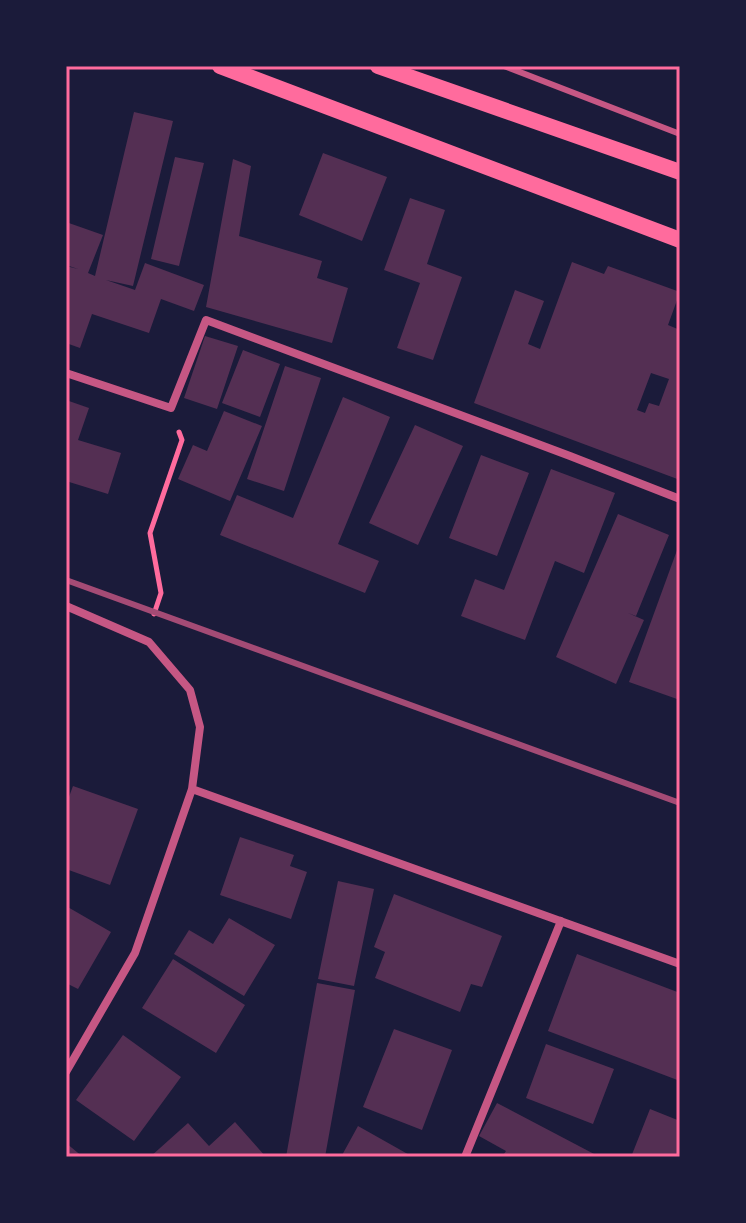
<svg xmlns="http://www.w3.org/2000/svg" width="746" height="1223" viewBox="0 0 746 1223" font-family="Commissioner,sans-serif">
  <rect width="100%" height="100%" fill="#1b1b3a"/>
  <path fill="#542f53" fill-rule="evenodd" d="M134,112L173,121L133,286L106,280L135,290L145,263L204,285L194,311L161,299L149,333L92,314L80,348L66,343V266L78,269L66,265V222L103,235L88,273L95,276Z
    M323,153L387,177L362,241L299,215Z
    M175,157L204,163L179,266L151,259Z
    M233,159L251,166L239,236L322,261L317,278L348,288L332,343L206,307Z
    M410,198L445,210L427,264L462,277L433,360L397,348L420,283L384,270Z
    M572,262L604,274L608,266L680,292L668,325L680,330V480L474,403L515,290L544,301L528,344L540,349ZM651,373L669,379L659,406L649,403L645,413L637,410Z
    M205,336L238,346L217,409L184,398Z
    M243,350L280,364L260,417L222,403Z
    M285,366L321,378L284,491L247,479Z
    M343,397L390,417L338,544L379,561L365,593L220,535L237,495L293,518Z
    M66,400L89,408L78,440L121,453L108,494L66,481Z
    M224,411L262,426L230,501L178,479L193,445L207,451Z
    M415,425L463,446L418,545L369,523Z
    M481,455L529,473L497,556L449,538Z
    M551,469L615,493L584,573L555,561L525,640L461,616L475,579L504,590Z
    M618,514L669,535L636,616L628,613L644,620L616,684L556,657Z
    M680,542V691L677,699L629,682Z
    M73,786L138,809L110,885L66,869V805Z
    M240,837L294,855L290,866L307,872L291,919L220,895Z
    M338,881L374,889L354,986L318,979Z
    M394,894L502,936L482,987L471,984L460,1012L375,978L385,952L374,947Z
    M66,906L111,932L78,989L66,983Z
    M229,918L275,945L244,996L174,954L189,930L213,944Z
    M577,954L680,993V1081L548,1031Z
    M173,959L245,1005L216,1053L142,1008Z
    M317,983L355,990L325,1157H286Z
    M394,1029L452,1050L422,1130L363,1107Z
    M123,1035L181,1077L134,1141L76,1100Z
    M546,1044L614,1069L593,1124L526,1098Z
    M497,1103L596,1155L595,1157H502L506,1151L479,1136Z
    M650,1109L680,1121V1157H631Z
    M235,1122L266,1157H150L188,1123L209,1146Z
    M358,1126L413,1157H341Z
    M66,1143L83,1157H66Z"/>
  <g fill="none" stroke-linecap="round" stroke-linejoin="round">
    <path stroke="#ff6b9d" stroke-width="5" d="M154,614L161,593L150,533L182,440L179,432"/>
    <path stroke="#c65784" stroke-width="6" d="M504,66L680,134"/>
    <path stroke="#c65784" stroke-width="8" d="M66,373L171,408L206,320L570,456L680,499
      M66,606L149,642L190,690L200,727L192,789L135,953L66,1072
      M192,789L680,964
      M465,1157L561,921"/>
    <path stroke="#ff6b9d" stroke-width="16" d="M220,66L680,240
      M378,66L680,172"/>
    <path stroke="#a44b75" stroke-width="6" d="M66,580L680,803"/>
  </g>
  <rect width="746" height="1223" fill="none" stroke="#1b1b3a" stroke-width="136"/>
  <rect x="68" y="68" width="610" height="1087" fill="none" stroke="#ff6b9d" stroke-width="3"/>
</svg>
